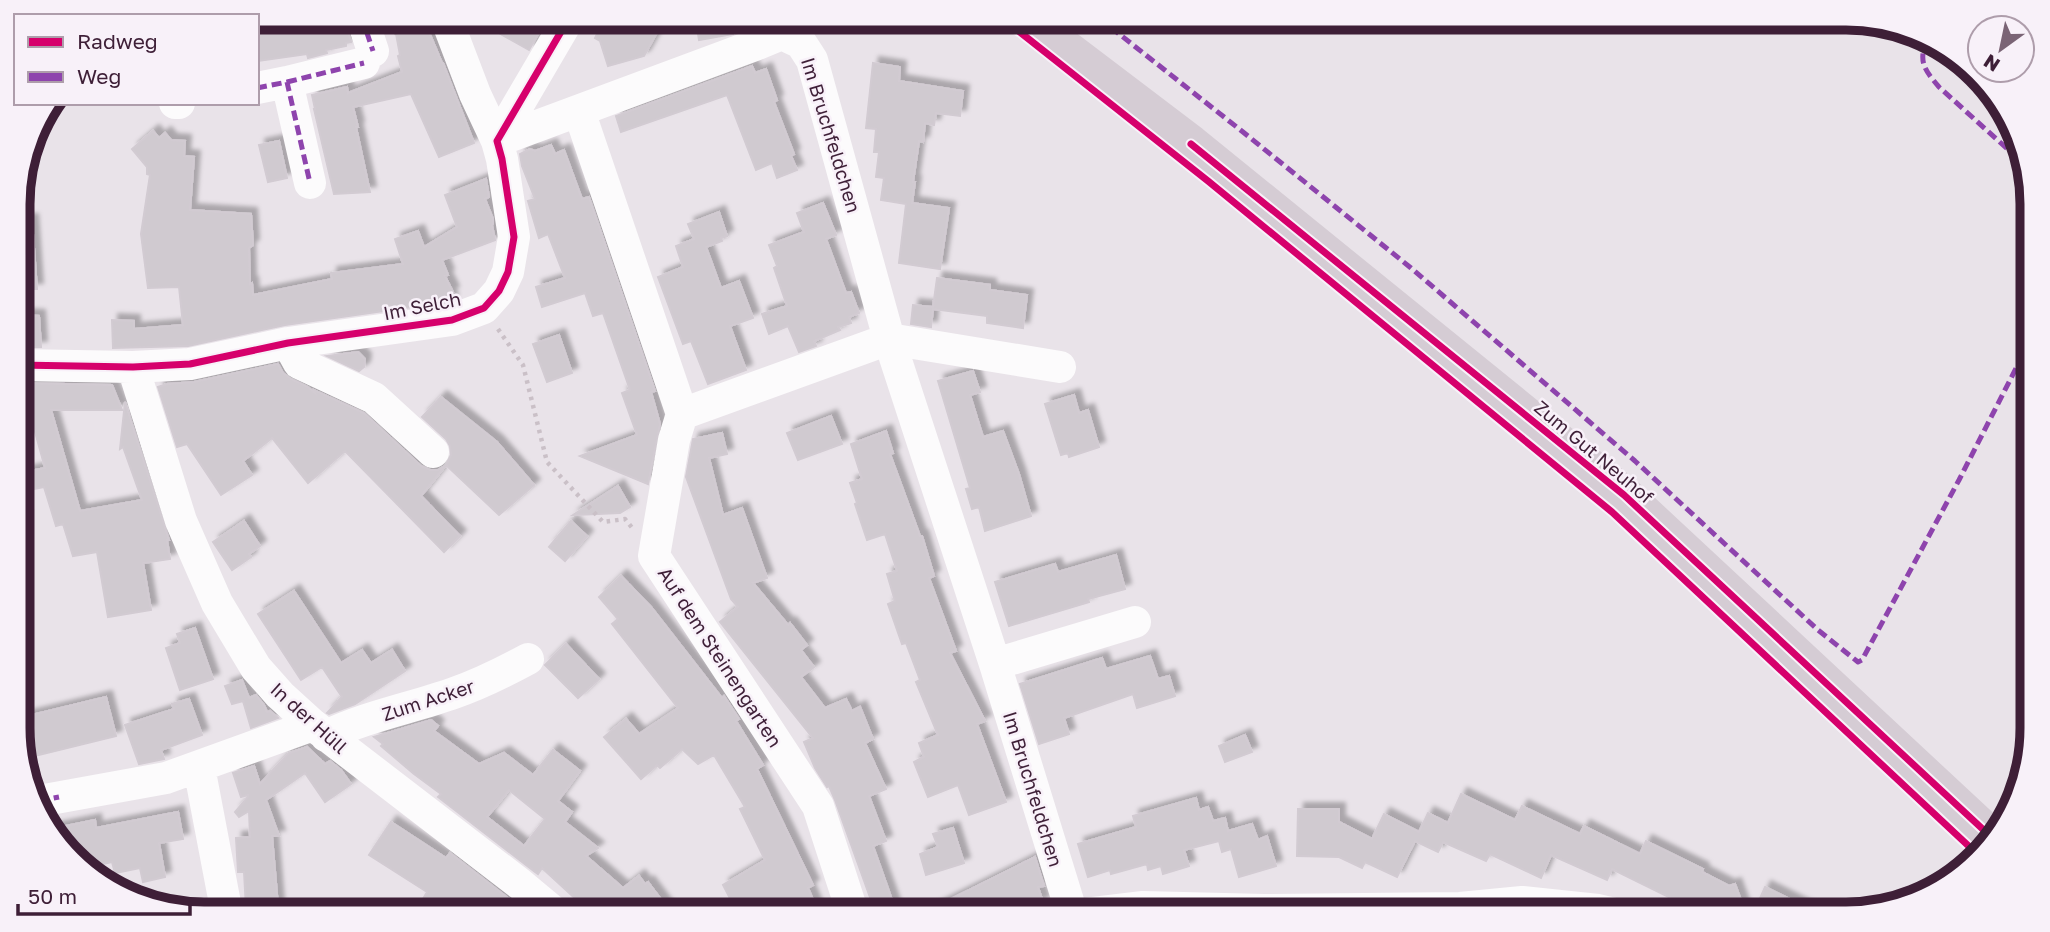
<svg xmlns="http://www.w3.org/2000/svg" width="2050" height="932" viewBox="0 0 2050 932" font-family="'Golos Text',sans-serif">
  <defs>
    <filter id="shadow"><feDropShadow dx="6" dy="-6" stdDeviation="2" flood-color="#0004"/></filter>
  </defs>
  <rect width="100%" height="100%" fill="#e9e3e9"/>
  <path fill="#d0cad0" stroke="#d2cbd2" stroke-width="2" fill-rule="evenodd" filter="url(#shadow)" d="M303,18H344L351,42L346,43V46L326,50L327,53L308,58L307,54L257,61V25Z
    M393,18H423L442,63H443L474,143L439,157L411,94L353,107L358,127H356L370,192L334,194L314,109H315L312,95L347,87L348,93L402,72L398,56L400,55Z
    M472,18H540L535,26L541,29L529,50Z
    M619,18H665L644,56L608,66L600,41L595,38L598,32L596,27L617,21Z
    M713,18H731L733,34L699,40L696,21Z
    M873,63L900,67L899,81L963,91L960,116L936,113L934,125L925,123L923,142L919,141L913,182H915L912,203L949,208L940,269L899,263L906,204L881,200L884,178L876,177L879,152H874L876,129L866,128Z
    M752,66L755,73L766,69L777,100L774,102L794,154L791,156L797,170L777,178L772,163L756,170L727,95L621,132L616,116Z
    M153,131L159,138L165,133L171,140L185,141L184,156L194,157L190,210L251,214L253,245L249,248L250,284L252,283L253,295L332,279L331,273L403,264L395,239L418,231L424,247L457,227L445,195L486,179L489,197L485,199L493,219V224L492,225L495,240L442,260L448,275L445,276L453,292L449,294L452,300L447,302L285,325L188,346L113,348L112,320L134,321V329L183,325L179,287L148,288L141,234L150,175L147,174V167L132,149Z
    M279,141L287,178L268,182L259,145Z
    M551,145L555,154L564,150L582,199L589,197L655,391L651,392L660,424L648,484L580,456L637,435L622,393L630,390L603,313L593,316L585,293L542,307L536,287L565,278L548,234L539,238L528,201L535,199L522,166L520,154L530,149L535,151Z
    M823,203L836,235L826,239L846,293L851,292L859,313L849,317L851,323L838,327L840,330L814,341L816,346L799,352L788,326L769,334L762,314L787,306L774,268L777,266L769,245L804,232L797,213Z
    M719,212L727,236L721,238L722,241L706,247L721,288L739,281L753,318L730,326L746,370L708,384L691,341L683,344L658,277L683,267L676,246L694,239L688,224Z
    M18,220H32L37,289H18Z
    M937,278L990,285V290L1027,295L1023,328L987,323V316L933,309L931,327L911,324L913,305L933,307Z
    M20,315L39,316L41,347H18Z
    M559,335L572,373L547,382L533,344Z
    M358,352L365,359L364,367L359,371L327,356Z
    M278,364L283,373L291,379L308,387L315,393L314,390L364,413L421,466L430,470H438L446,465L451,455L450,446L446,439L422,417L441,397L497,442L534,485L499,515L446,465L421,496L460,536L444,552L345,451L308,483L272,438L243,461L252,475L221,495L187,444L177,447L158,387L167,384L194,382Z
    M973,371L980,392L970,395L983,437L1003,431L1019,474L1031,516L985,531L979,507L972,509L966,489L970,488L938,381Z
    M18,383L112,385L122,410H51L80,511L142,500L123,447L120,449L125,402L169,540H167L170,559L143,563L151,610L108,617L97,552L73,556L63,524L56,526L44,487L19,492V473L45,468L29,410H18Z
    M1074,395L1079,413L1088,410L1099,447L1069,457L1068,453L1061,455L1045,404Z
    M831,416L842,444L798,460L787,433Z
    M886,431L893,453L890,454L920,536H922L934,576L929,578L956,651L950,653L985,721L977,724L1006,802L969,815L958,785L928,797L914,762L924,757L919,743L938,735L916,682L920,680L906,643L902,644L888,604L895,601L887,574L897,571L885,534L867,540L855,504L857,503L850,483L862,479L851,444Z
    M722,433L727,454L709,458L723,515L742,508L767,578L753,583L788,625L790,623L807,645L801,650L814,667L801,677L825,708L846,699L852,711L860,707L873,739L865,743L886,789L869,796L886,841L873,846L897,914H876L835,800L829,786L827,787L815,768L804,742L813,738L720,622L738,607L731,599L686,477L693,439Z
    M618,486L630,507L620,513L573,515Z
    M244,521L260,546L249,554L251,557L232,570L213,542Z
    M571,521L587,536L565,561L549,547Z
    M1116,555L1125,589L1088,599L1089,602L1009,626L995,582L1055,564L1058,572Z
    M621,576L651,607L722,698L724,696L739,719L736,721L763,765L757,769L813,885L808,888L819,914H738L723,885L765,860L740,809L745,807L714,755L698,764L682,749L660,768L657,765L641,779L604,737L626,719L639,734L678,708L612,624L618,619L599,597Z
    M294,591L341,663L362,650L371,663L392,650L405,671L355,704L329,714L327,713L342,697L322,667L301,680L258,614Z
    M195,628L213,679L180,690L166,648L180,643L177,634Z
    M566,644L599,679L578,698L545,665Z
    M1150,656L1158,679L1169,676L1175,696L1137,708L1133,694L1064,718L1069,734L1039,744L1020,684L1102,658L1106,669Z
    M242,680L249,698L256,695L264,705L267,712L270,711L278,718L251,728L243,701L232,704L225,686Z
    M106,697L116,736L22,759L19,753V718Z
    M189,699L202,735L161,750L164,759L139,764L125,725L174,709L172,704Z
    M431,720L438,726L434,731L479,764L504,753L533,775L553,750L570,763L580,771L558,801L572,812L565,822L598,848L586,856L623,888L639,876L645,884L648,882L672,914H592L542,868L538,874L535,872L438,797L441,794L414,774L381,746L383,744L374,737ZM509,790L545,819L524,846L487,817Z
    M1245,735L1252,752L1225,762L1219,746Z
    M307,747L325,764L330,761L341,770L351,784L325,802L305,773L266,800L279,836H272L278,906L246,908L244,872H238L236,838L250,837L249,811L239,817L235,812L248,797V795L241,797L233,773L254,766L260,784L289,753Z
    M1461,794L1515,820L1522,806L1580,834L1584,826L1640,854L1646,841L1703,869L1702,872L1729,886L1735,884L1746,914H1695L1684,909L1685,905L1612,869L1607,880L1551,855L1541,878L1490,854L1486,861L1443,842L1438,852L1415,841L1397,877L1365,862L1362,868L1339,857L1297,856L1298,809H1339V822L1372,839L1384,814L1419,832L1428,813L1448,823Z
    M1196,798L1199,810L1208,807L1213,821L1225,818L1228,831L1252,824L1258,840L1267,836L1276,866L1239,877L1231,849L1222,852L1219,841L1184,850L1189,866L1163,874L1161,866L1148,870L1147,864L1111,874L1110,870L1088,877L1078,844L1136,827L1133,816Z
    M178,812L183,839L159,843L165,877L143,882L140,868L115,873L112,862L89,867L58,843L51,829L95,820L96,828Z
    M391,822L446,858L450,853L513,902L503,914H445L423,899L427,892L369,855Z
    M953,828L964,863L926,875L920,854L938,847L933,834Z
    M1035,857L1044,886L1038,887L1043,902L999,914H921Z
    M1765,887L1820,914H1753Z"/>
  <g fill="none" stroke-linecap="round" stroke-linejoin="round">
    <path stroke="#cac0c7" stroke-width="4.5" stroke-dasharray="3.5 5" stroke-linecap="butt" d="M394,33L423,24
      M498,329L523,365L547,462L603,522L625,519L633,529"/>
    <path stroke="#fcfbfc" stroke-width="32" d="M362,18L373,51
      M287,82L364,63
      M257,88L287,82L310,183
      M175,103H179
      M579,111L682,414L674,440L654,556L818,806L853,914
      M497,141L755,45L782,34L801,43L812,60L889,339L995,664L1072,914
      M497,141L569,18
      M288,343L299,363L374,398L433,452
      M18,365L133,367L190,364L288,343L452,320L484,308L499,291L508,272L514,237L502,159L497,141L475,94L446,18
      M133,367L181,521L217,603L256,668L280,695L313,725L520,884L556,914
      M682,414L889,339L1060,367
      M995,664L1135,622
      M326,736C367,716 412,708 454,693C480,684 504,672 528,659
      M199,767L227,914
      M39,801L166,778L313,725
      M1085,914L1143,907L1264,910L1460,908L1522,902L1598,910L1615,914"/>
    <path stroke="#d5ccd4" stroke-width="38" d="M1025,18L1191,144L1624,495L1989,835"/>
    <path stroke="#8e44ad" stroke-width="5" stroke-dasharray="10 5" stroke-linecap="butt" d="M362,18L373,51
      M1099,18L1243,132L1411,268L1635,461L1818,630L1858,662L1862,660L1959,480L2031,339
      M1927,39C1918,62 1924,69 1939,87L2024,164
      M287,82L364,63
      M257,88L287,82L310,183
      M175,103H179
      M39,801L59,797"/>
    <g stroke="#f8f1f9" stroke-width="11">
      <path id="cycleway" d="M1002,18L1208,181L1612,512L1975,852
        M1191,144L1624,495L1989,835
        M18,365L133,367L190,364L288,343L452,320L484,308L499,291L508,272L514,237L502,159L497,141L569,18"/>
    </g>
    <use href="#cycleway" stroke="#d6006c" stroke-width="7"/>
  </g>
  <g text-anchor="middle" stroke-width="5" stroke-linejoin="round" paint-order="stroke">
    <g font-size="19" fill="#3e1f37" stroke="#f8f1f9">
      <text transform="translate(831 135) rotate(73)" y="7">Im Bruchfeldchen</text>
      <text transform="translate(422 306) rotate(-11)" y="7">Im Selch</text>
      <text transform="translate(1594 452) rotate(40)" y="7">Zum Gut Neuhof</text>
      <text transform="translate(720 657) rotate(57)" y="7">Auf dem Steinengarten</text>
      <text transform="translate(428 700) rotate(-18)" y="7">Zum Acker</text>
      <text transform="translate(309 718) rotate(42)" y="7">In der Hüll</text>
      <text transform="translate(1033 789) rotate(73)" y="7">Im Bruchfeldchen</text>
    </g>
  </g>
  <path d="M0 0H2050V932H0ZM204 30H1846A174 174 0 0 1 2020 204V728A174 174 0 0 1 1846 902H204A174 174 0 0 1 30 728V204A174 174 0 0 1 204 30Z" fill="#f8f1f9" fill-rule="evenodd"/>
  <path fill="none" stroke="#3e1f37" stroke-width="9" d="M204 30H1846A174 174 0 0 1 2020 204V728A174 174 0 0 1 1846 902H204A174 174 0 0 1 30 728V204A174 174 0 0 1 204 30Z"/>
  <rect x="14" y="14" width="245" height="91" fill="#f8f1f9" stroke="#ae9dab" stroke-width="2"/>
  <rect x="28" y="37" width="35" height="10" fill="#d6006c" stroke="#ae9dab" stroke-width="2"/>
  <text x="77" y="49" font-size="21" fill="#3e1f37">Radweg</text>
  <rect x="28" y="72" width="35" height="10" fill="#8e44ad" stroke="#ae9dab" stroke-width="2"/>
  <text x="77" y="84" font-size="21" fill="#3e1f37">Weg</text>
  <g transform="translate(2001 49) rotate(213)"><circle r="33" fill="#f8f1f9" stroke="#ae9dab" stroke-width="2"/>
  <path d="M0-5L12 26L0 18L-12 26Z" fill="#7a6475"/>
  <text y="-10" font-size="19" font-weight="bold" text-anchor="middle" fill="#3e1f37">N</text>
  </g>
  <path d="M18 904v10h172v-10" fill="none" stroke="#3e1f37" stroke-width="3.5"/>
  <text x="28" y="904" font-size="21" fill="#3e1f37" stroke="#f8f1f9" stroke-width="5" paint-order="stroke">50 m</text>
</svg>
